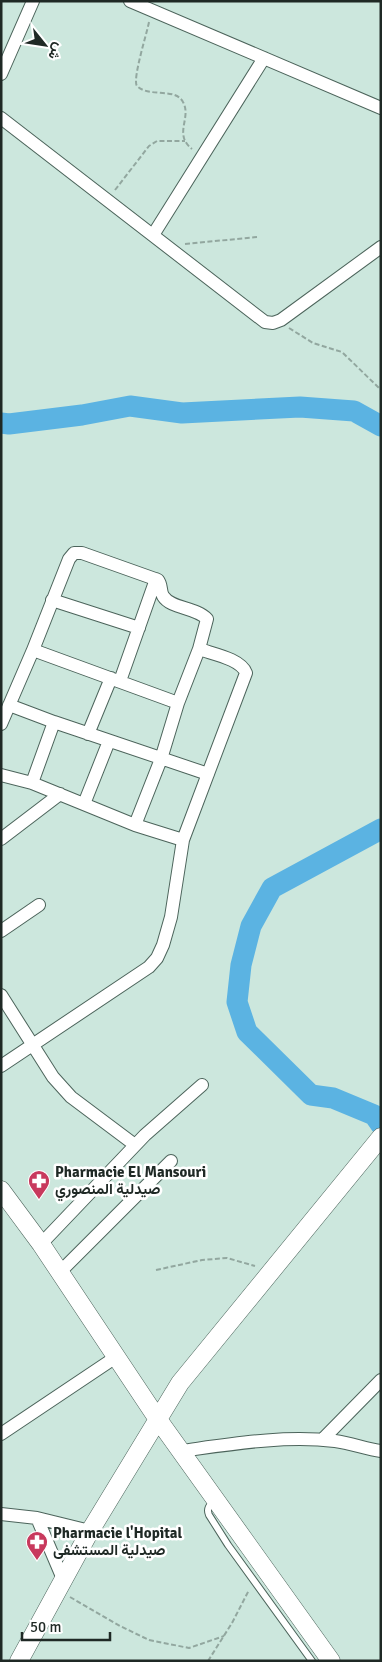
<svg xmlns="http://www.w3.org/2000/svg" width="382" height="1662" viewBox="0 0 382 1662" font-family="Signika,Vazirmatn,sans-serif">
  <rect width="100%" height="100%" fill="#cce7dd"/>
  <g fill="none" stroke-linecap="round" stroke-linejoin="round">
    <path stroke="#5bb3e2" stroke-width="21" d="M1,423L9,424L82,415L130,406L182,413L300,407L354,411L381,426
      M381,829L272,888L251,926L241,965L237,1002L247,1032L311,1095L333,1098L374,1115L381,1125"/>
    <g stroke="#4c645b" stroke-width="8">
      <path id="lane" d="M215,1500C210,1505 206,1508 209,1515L228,1545L312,1661"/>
    </g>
    <g stroke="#4c645b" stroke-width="14">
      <path id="street" d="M130,1L381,108
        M1,74L33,1
        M1,118L265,322L273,323L281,320L381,247
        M153,235L264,58
        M52,600L139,628
        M120,681L156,579
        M9,705L54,722L208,774
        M1,724L33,650L178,703
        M88,734L111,678
        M1,775L32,783L135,825L183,840
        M32,783L54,722
        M84,804L109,741
        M135,825L161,759L178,703L199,649
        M1,839L60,794
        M1,931L39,905
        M1,995L53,1077L71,1097L135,1145
        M1,1066L149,967L157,958L163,945L171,917L183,840L246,673C241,659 213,654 199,649L207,619C196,607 171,609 163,596C160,591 162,585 158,580L82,553H74L69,559L33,650
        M41,1244L145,1135L202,1085
        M60,1272L171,1161
        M1,1434L116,1357
        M322,1440L381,1380
        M181,1451C232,1444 284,1435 335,1441C351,1443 366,1449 381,1451
        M1,1514L37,1518L90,1531
        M37,1518L63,1579"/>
    </g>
    <g stroke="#4c645b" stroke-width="19">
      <path id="secondary" d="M1,1190L41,1244L157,1418L331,1661
        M19,1661L90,1531L180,1383L381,1137"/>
    </g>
    <path stroke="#92a79f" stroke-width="2" stroke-dasharray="5 2.5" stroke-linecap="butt" d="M149,22C147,33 132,80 137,86C149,98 175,87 183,102C192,118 173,134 192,149
      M115,190L149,146L157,141H185
      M185,244L257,237
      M289,328L313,343L342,352L381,390
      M156,1270L202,1260L227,1258L255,1266
      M70,1597L120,1626L149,1640L189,1648L224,1636
      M208,1661L232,1623L249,1590"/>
    <use href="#lane" stroke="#fff" stroke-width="6"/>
    <use href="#street" stroke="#fff" stroke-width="12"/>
    <use href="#secondary" stroke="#fff" stroke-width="18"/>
  </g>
  <defs>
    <g id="pharmacy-pin" transform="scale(1.125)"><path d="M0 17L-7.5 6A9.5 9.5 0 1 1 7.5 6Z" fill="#c8395d" stroke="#fff"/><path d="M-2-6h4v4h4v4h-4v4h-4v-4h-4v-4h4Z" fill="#fff"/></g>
  </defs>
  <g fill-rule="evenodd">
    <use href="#pharmacy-pin" x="39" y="1181"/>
    <use href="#pharmacy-pin" x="37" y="1542"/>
  </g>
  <g text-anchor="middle" stroke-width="5" stroke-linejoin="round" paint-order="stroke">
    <g font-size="15" font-weight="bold" fill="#1f2925" stroke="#fff" text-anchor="start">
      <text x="55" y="1177">Pharmacie El Mansouri<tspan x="55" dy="17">صيدلية المنصوري</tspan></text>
      <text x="53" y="1538">Pharmacie l'Hopital<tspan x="53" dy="17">صيدلية المستشفى</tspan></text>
    </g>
  </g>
  <rect width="382" height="1662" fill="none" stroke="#1f2925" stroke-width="5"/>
  <g transform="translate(45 45) rotate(120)" stroke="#ffffff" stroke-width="4" paint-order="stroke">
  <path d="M0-4L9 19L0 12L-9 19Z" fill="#1f2925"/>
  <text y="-8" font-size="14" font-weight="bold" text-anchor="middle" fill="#1f2925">ش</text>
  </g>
  <path d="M22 1632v8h88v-8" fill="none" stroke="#1f2925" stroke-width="2.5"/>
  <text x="30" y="1632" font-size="15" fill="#1f2925" stroke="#ffffff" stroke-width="4" paint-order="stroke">50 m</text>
</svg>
